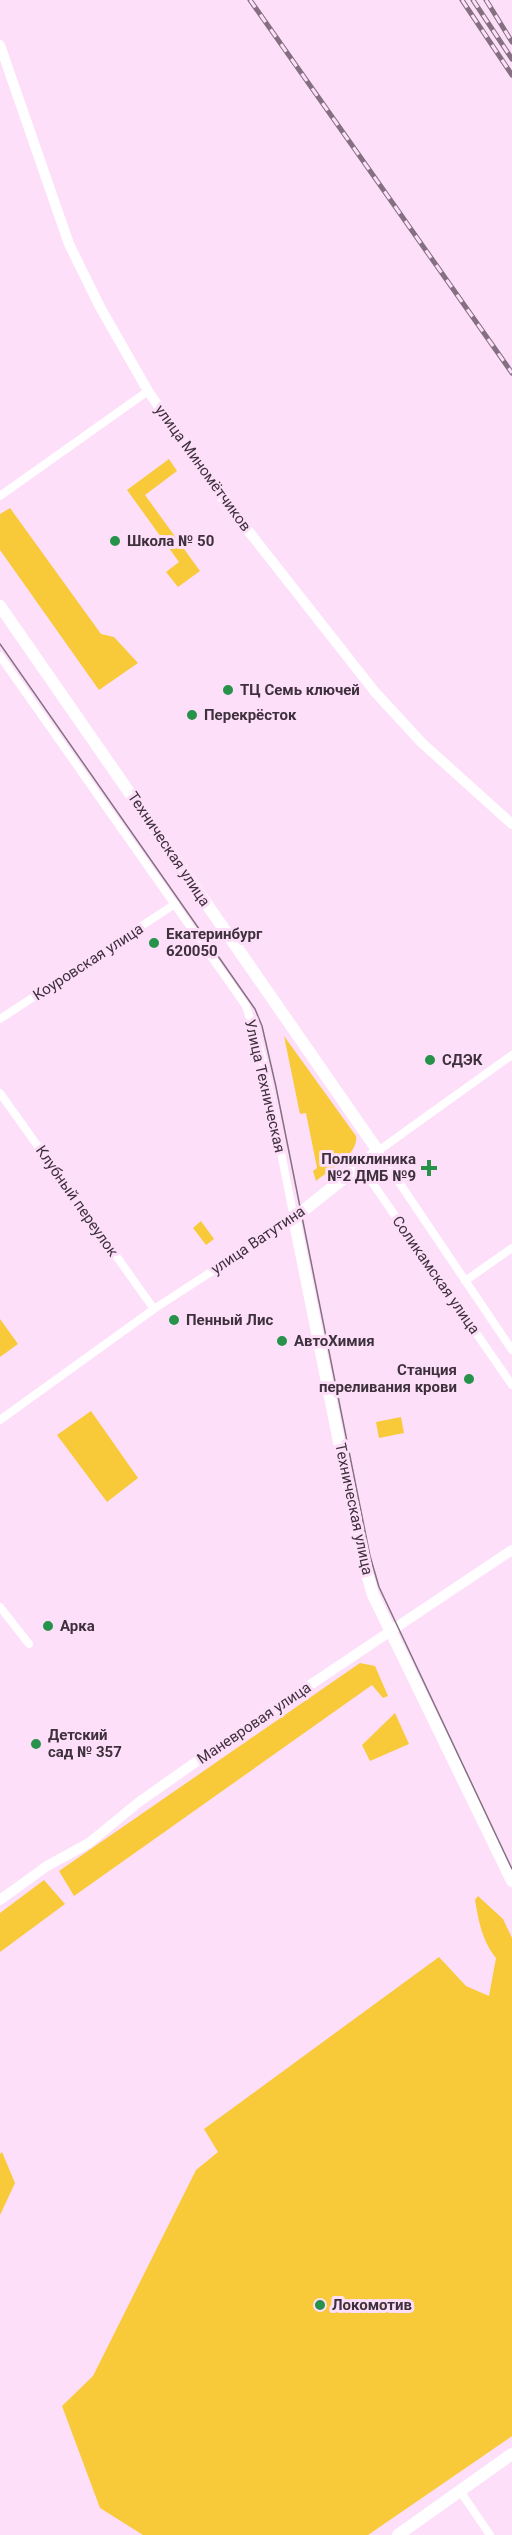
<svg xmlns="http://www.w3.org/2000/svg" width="512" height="2535" viewBox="0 0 512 2535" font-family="Roboto,sans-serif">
  <rect width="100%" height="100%" fill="#fddff9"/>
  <path fill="#f8ca3a" d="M169,459L177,471L145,495L200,571L178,587L166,572L179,562L127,490Z
    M10,508L101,634L114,637L138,663L99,690L0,550V514Z
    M284,1036L356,1136C359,1155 328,1171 316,1181L313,1171L317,1168L306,1113L300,1114Z
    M201,1221L214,1239L206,1245L193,1228Z
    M0,1319L18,1344L0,1357Z
    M91,1411L138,1478L107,1502L57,1435Z
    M401,1417L404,1433L379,1438L376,1422Z
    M360,1663L375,1666L388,1696L383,1698L372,1685L74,1896L59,1871Z
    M395,1713L409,1744L370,1761L362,1745Z
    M44,1880L65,1904L0,1952V1913Z
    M478,1896L503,1919L512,1938V2436L368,2535H143L100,2508L62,2406L93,2376L196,2170L218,2152L204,2129L439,1957L466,1986L489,1996L496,1958C482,1940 479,1923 475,1900Z
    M2,2152L15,2183L0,2215V2154Z"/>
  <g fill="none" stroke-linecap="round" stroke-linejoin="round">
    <path stroke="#fff" stroke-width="8" d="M0,496L148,391
      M0,656L246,1006L262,1057L294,1218L154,1309L0,1420
      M0,1019L175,904
      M512,1055L378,1151L512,1350
      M0,1093L154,1309
      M360,1165L512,1385
      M465,1281L512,1248
      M0,1607L29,1644
      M460,2491L490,2535"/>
    <path stroke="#fff" stroke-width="10" d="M0,45L69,244L100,307L148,391L217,491L375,692L422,743L512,824
      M0,1900L47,1866L89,1843L139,1802L210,1752L512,1550"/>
    <path stroke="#fff" stroke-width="12" d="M0,606L378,1151L294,1218L362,1556L373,1595L512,1881
      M398,2535L512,2454"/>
    <path stroke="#847081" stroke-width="1.5" d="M0,644L255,1009L262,1026L276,1087L370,1556L379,1587L512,1869"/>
    <g stroke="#847081" stroke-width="5">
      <path id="rail" d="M250,0L512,373
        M462,0L512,75
        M473,0L512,59
        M486,0L512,42"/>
    </g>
    <use href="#rail" stroke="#fddff9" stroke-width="3" stroke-dasharray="9" stroke-linecap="butt"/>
  </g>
  <g fill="#27924a" stroke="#fddff9" stroke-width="2">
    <circle cx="115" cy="541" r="6"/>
    <circle cx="228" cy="690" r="6"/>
    <circle cx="192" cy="715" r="6"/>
    <circle cx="154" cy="943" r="6"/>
    <circle cx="430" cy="1060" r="6"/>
    <path d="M426 1159h6v6h6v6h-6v6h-6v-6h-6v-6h6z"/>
    <circle cx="174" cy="1320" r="6"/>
    <circle cx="282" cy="1341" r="6"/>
    <circle cx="469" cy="1379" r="6"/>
    <circle cx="48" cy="1626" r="6"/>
    <circle cx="36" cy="1744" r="6"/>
    <circle cx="320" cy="2305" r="6"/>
  </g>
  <g text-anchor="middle" stroke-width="6" stroke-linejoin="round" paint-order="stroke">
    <g font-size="15" fill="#3e303c" stroke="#fddff9">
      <text transform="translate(203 468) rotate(54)" y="5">улица Миномётчиков</text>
      <text transform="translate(169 849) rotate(56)" y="5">Техническая улица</text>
      <text transform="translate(88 962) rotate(-33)" y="5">Коуровская улица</text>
      <text transform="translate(265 1086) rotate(77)" y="5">Улица Техническая</text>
      <text transform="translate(77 1201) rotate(55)" y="5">Клубный переулок</text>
      <text transform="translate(258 1240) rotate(-34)" y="5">улица Ватутина</text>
      <text transform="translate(436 1275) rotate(55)" y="5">Соликамская улица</text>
      <text transform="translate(354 1509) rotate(78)" y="5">Техническая улица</text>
      <text transform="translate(254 1723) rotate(-34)" y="5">Маневровая улица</text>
    </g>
    <g font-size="15" font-weight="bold" fill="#3e303c" stroke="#fddff9" text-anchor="start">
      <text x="127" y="546">Школа № 50</text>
      <text x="240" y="695">ТЦ Семь ключей</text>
      <text x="204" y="720">Перекрёсток</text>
      <text x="166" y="939">Екатеринбург<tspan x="166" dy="17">620050</tspan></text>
      <text x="442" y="1065">СДЭК</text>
      <text x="416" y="1164" text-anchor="end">Поликлиника<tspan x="416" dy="17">№2 ДМБ №9</tspan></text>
      <text x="186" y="1325">Пенный Лис</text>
      <text x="294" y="1346">АвтоХимия</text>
      <text x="457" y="1375" text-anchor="end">Станция<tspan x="457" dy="17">переливания крови</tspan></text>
      <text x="60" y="1631">Арка</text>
      <text x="48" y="1740">Детский<tspan x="48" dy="17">сад № 357</tspan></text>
      <text x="332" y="2310">Локомотив</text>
    </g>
  </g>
</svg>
